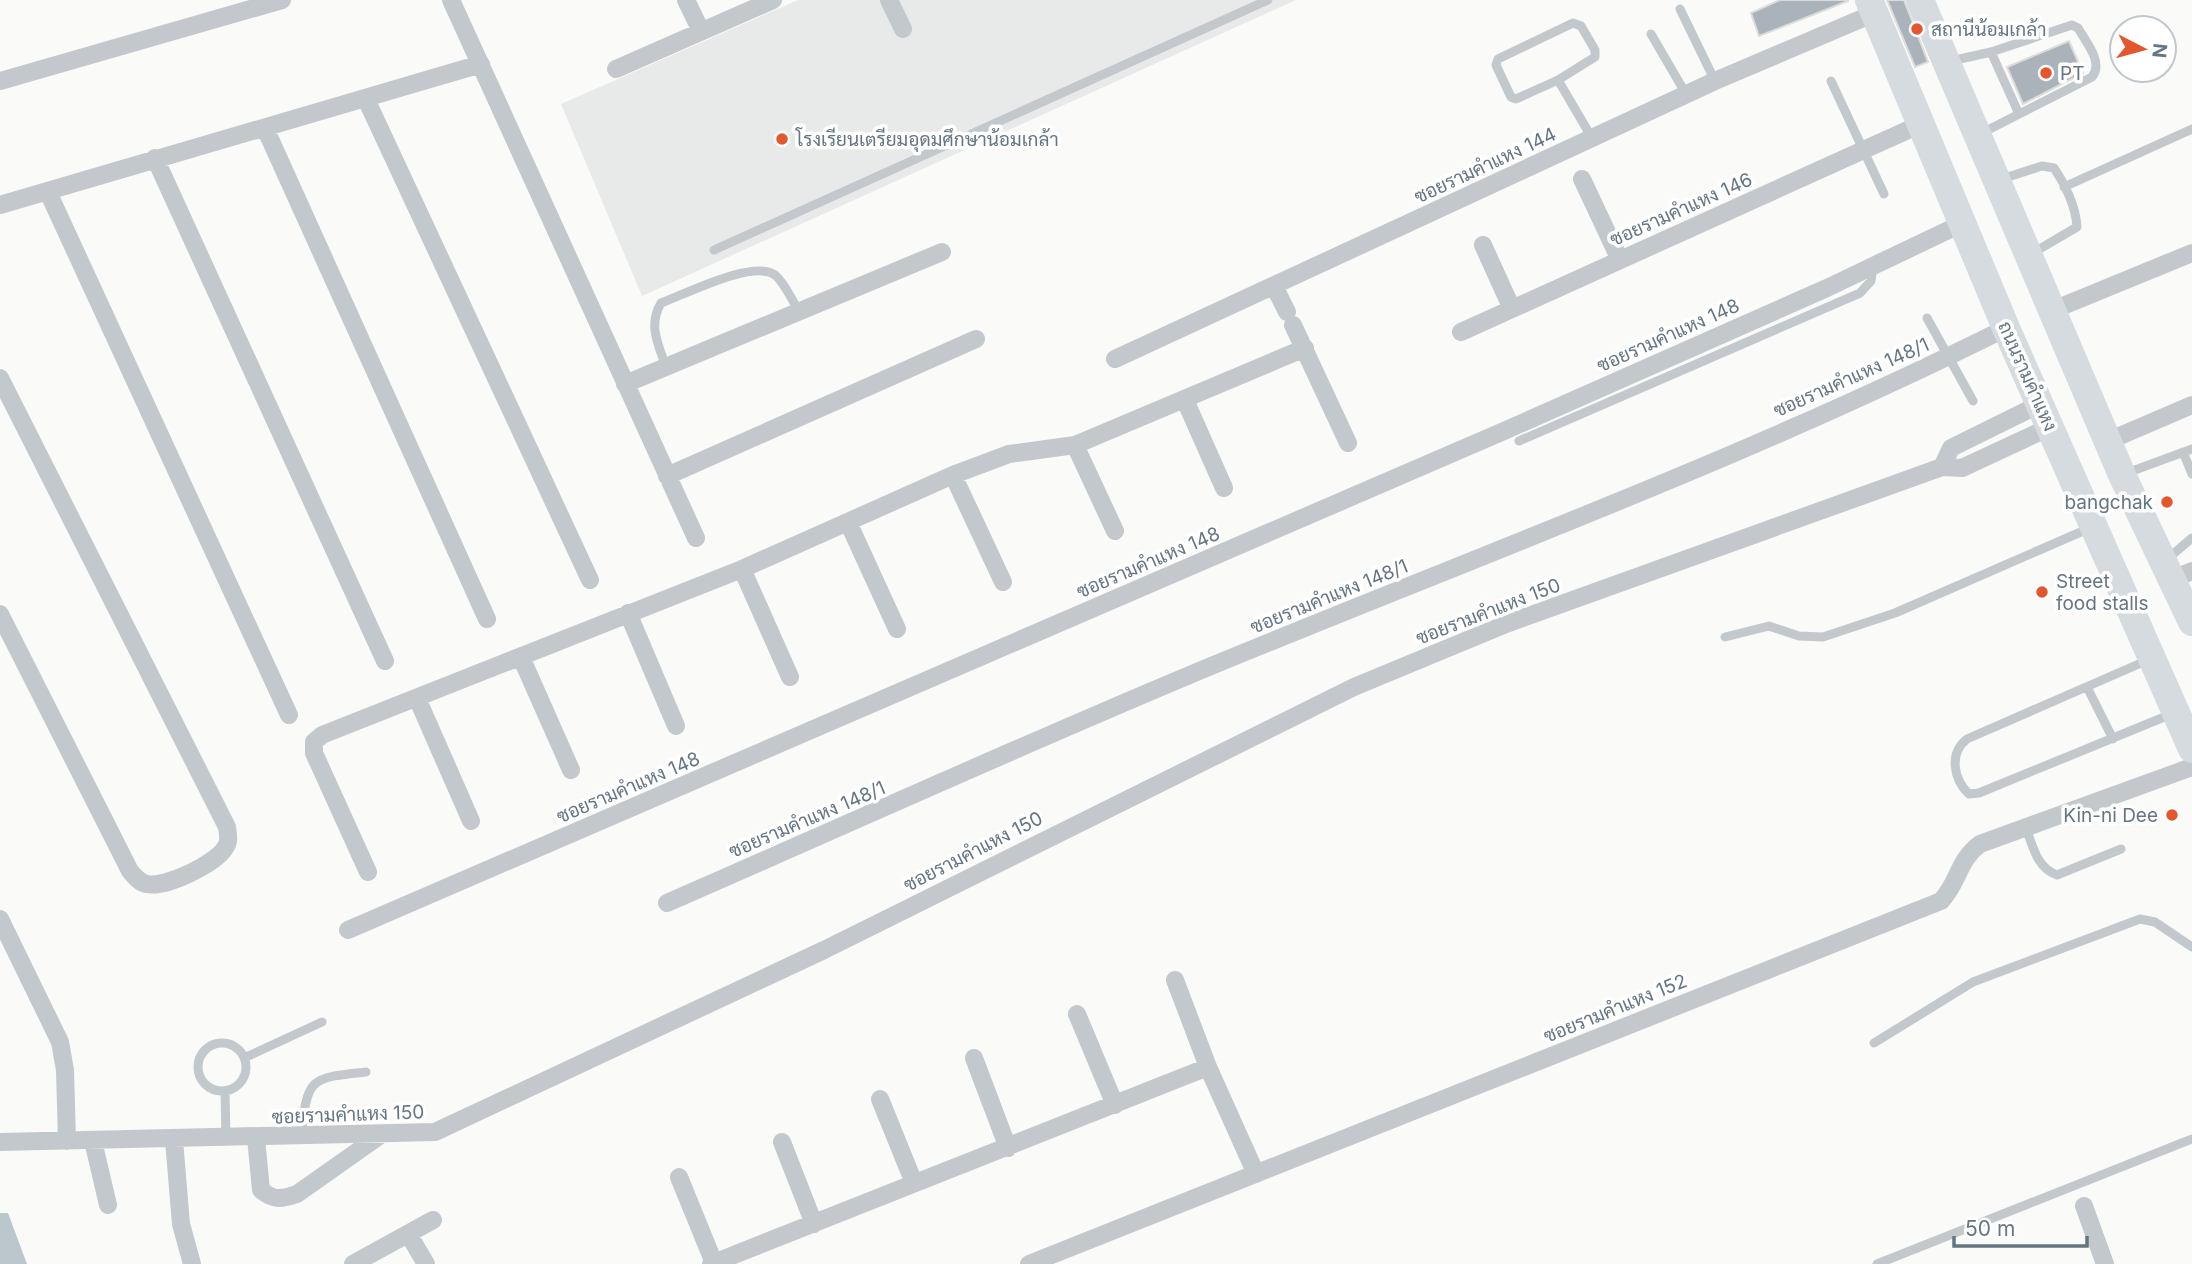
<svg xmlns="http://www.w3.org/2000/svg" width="2192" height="1264" viewBox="0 0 2192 1264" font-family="Inter,Sarabun,sans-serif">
  <rect width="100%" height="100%" fill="#fafaf8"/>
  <path fill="#e8e9e9" d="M798,0H1296L642,296L561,104Z"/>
  <path fill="#bbc7cb" d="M0,1213H8L27,1264H0Z"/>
  <path fill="#aab3b9" stroke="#dcdcda" stroke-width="2" d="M1780,0H1848V1L1759,36L1751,13Z
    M1887,0H1904L1928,62L1915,67Z
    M2069,41L2083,73L2023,104L2007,67Z"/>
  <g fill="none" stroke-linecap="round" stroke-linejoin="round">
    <path stroke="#c3c8cc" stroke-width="9" d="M1680,9L1715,81
      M1573,23L1581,26L1595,50V57L1558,80L1516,99L1511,97L1496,65L1498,59Z
      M1651,34L1686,94
      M1991,52L2019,114
      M1951,61L1991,52L2072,25L2078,28C2086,42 2104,63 2092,77L1980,134
      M1558,80L1592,138
      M1831,81L1884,194
      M1999,180L2042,166L2054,168C2065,184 2076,207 2077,227L2031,254
      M2064,187L2192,129
      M714,250L1268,0
      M1927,318L1973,401
      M666,367C658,344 648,325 661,303C686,294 753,259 775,275C785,283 792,301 799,311
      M1519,441L1860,293L1871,281L1873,266
      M2183,452L2192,474
      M2124,474L2192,449
      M2166,560L2192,538
      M1725,637L1769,626L1799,636L1823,637L1895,613L2090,528
      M2148,660L1967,739C1949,753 1953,779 1969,794L1979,793L2174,713
      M2087,687L2113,739
      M2026,828C2033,847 2037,868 2057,875L2121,849
      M1874,1043L1973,982L2140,919L2155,922L2192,947
      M198 1067a24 24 0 1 1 48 0a24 24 0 1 1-48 0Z
      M244,1058L322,1022
      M225,1091L226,1138
      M301,1136C308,1078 308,1078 366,1072
      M1877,1264L2192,1139"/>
    <path stroke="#c3c8cc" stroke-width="18" d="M451,0L696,538
      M686,0L701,31
      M889,0L903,29
      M616,69L773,0
      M0,81L282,0
      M366,99L590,580
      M265,128L487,619
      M155,158L385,661
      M1582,179L1620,260
      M48,192L289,715
      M0,205L481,64
      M1483,245L1512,309
      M1274,286L1287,312
      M2053,310L2192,253
      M1293,325L1348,443
      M1461,332L1919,125
      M1115,359L1715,81L1875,13
      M0,378L227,827C228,835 230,841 225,848C215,864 166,888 147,884C140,883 135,877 130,871L0,614
      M625,384L942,252
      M1185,400L1224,488
      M2040,404L1951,448L1942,467L1962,468L2050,427
      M2108,441L2192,405
      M1075,445L1115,531
      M953,475L1003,582
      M667,476L976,339
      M848,522L897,629
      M742,569L790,677
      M2173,579L2192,571
      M628,613L676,726
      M521,657L571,770
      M417,698L471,821
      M368,872L314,753V742L322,735L742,569L953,475L1009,454L1075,445L1305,348
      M667,903C846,825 1024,744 1204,669C1472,558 1747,458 2006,328
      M0,919L60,1042L65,1070L67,1141
      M348,930L1504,431L1827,288L1961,224
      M1175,980L1208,1067L1256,1174
      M1077,1014L1115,1105
      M974,1058L1008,1148
      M880,1099L914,1183
      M256,1138L261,1190C274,1201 282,1199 297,1194L382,1134
      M174,1140L181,1224L192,1264
      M93,1141L108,1205
      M0,1142L435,1132L824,950L1354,687L1506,624L1942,467
      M782,1142L814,1224
      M679,1177L714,1263
      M2084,1206L2105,1264
      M409,1235L426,1264
      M353,1264L433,1220
      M711,1264L1208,1067
      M1029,1264L1941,901C1959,882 1958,860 1980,844L2192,767"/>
    <path stroke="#d6dbdf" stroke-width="28" d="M1869,0L2006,328L2192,749
      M1920,0L2122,475L2192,622"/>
  </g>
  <g fill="#e4572e" stroke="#fff" stroke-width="2.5">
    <circle cx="1917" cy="29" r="7"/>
    <circle cx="2046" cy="73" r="7"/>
    <circle cx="782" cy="139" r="7"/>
    <circle cx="2167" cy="502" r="7"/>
    <circle cx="2042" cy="592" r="7"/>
    <circle cx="2172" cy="815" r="7"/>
  </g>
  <g text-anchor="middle" stroke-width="7" stroke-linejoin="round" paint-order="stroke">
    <g font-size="19" fill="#657683" stroke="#fff" text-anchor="start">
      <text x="1931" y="36">สถานีน้อมเกล้า</text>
      <text x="2060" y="80">PT</text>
      <text x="796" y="146">โรงเรียนเตรียมอุดมศึกษาน้อมเกล้า</text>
      <text x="2153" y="509" text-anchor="end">bangchak</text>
      <text x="2056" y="588">Street<tspan x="2056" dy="22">food stalls</tspan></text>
      <text x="2158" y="822" text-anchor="end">Kin-ni Dee</text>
    </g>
    <g font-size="19" fill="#657683" stroke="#fff">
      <text transform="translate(1485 165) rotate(-25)" y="7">ซอยรามคำแหง 144</text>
      <text transform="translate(1681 209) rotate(-24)" y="7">ซอยรามคำแหง 146</text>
      <text transform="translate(1668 335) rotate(-24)" y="7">ซอยรามคำแหง 148</text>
      <text transform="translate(2028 376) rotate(66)" y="7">ถนนรามคำแหง</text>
      <text transform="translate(1851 377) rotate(-24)" y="7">ซอยรามคำแหง 148/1</text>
      <text transform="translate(1148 562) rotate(-23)" y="7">ซอยรามคำแหง 148</text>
      <text transform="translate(1329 596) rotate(-22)" y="7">ซอยรามคำแหง 148/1</text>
      <text transform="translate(1488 611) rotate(-21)" y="7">ซอยรามคำแหง 150</text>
      <text transform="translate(628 787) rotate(-23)" y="7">ซอยรามคำแหง 148</text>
      <text transform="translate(807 819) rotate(-23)" y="7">ซอยรามคำแหง 148/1</text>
      <text transform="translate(973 851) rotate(-27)" y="7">ซอยรามคำแหง 150</text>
      <text transform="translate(1615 1008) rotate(-22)" y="7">ซอยรามคำแหง 152</text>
      <text transform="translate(348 1114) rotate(-2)" y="7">ซอยรามคำแหง 150</text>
    </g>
  </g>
  <g transform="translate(2143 49) rotate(96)"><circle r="33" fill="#ffffff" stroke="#c1c8cd" stroke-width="2"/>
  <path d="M0-5L12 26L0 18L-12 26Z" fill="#e4572e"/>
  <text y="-10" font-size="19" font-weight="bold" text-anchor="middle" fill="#657683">N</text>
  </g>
  <path d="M1954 1236v10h133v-10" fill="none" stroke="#657683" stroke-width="3.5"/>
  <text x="1965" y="1236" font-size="21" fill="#657683" stroke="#ffffff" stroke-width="5" paint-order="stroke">50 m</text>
</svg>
